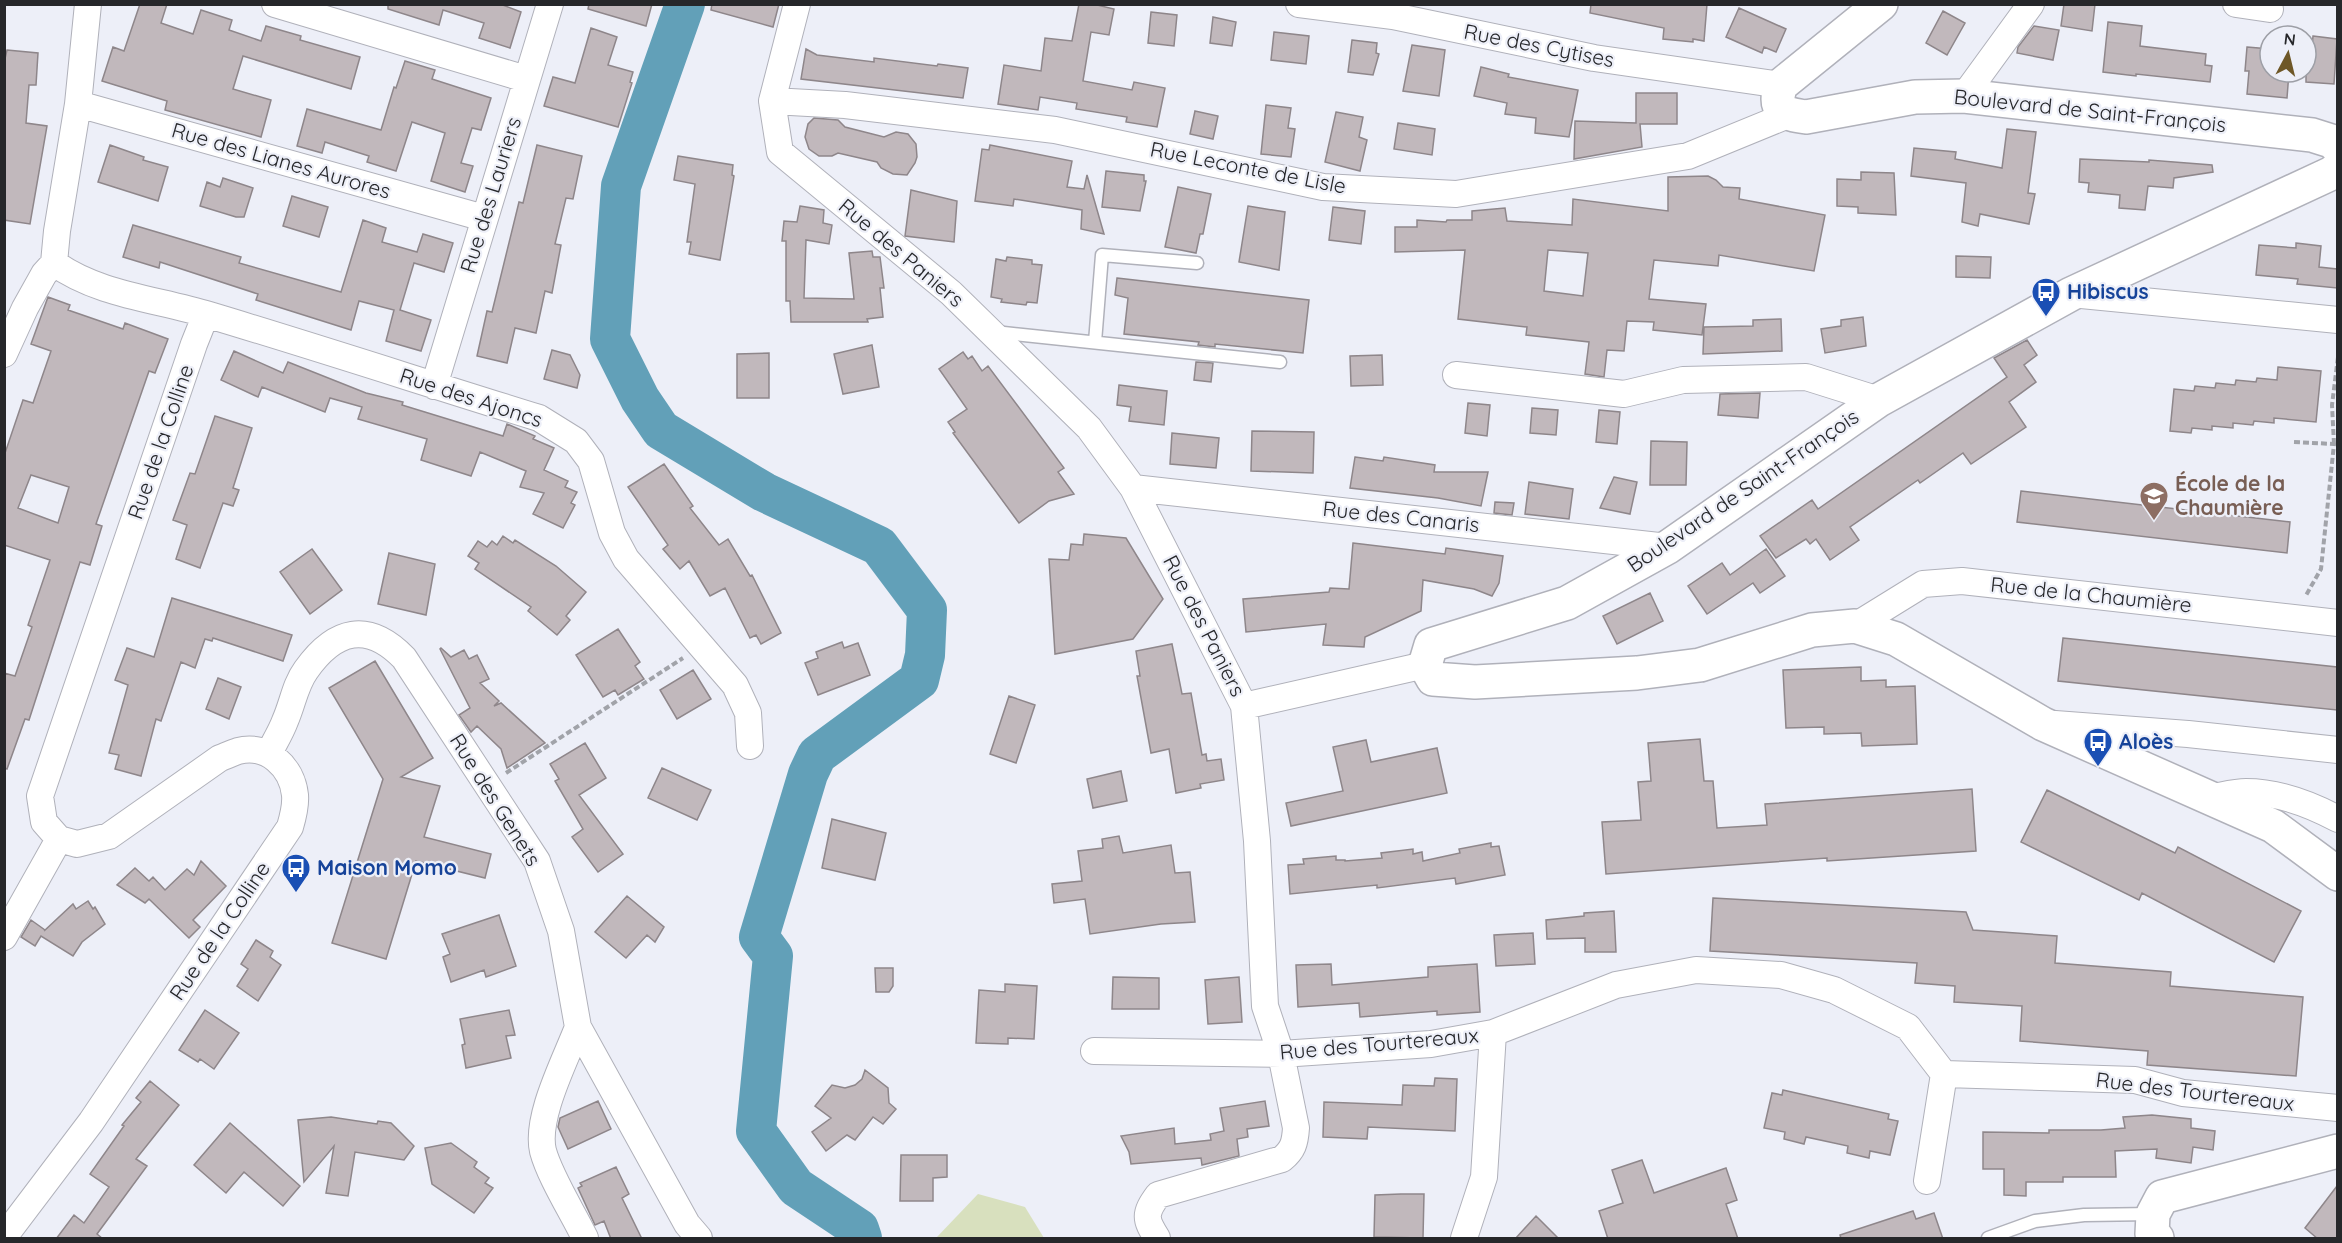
<svg xmlns="http://www.w3.org/2000/svg" width="2342" height="1243" viewBox="0 0 2342 1243" font-family="Quicksand,sans-serif">
  <rect width="100%" height="100%" fill="#edeff8"/>
  <path fill="#d8e0be" d="M978,1194L1025,1207L1044,1238H936Z"/>
  <g fill="none" stroke-linecap="round" stroke-linejoin="round">
    <path stroke="#62a0b8" stroke-width="40" d="M685,4L621,186L610,339L640,399L661,430L764,492L879,546L927,610L925,655L919,680L817,755L808,774L759,937L773,956L756,1131L796,1187L859,1229L862,1238"/>
  </g>
  <path fill="#c1b8bc" stroke="#8e868a" stroke-width="1.5" fill-rule="evenodd" d="M140,4H167L161,23L193,34L201,10L232,20L229,30L261,41L266,26L301,36L300,40L360,57L351,89L243,56L233,89L271,100L261,137L165,110L167,101L102,81L113,47L124,51Z
    M388,4H500L521,12L510,48L479,38L484,23L443,10L439,25L388,9Z
    M589,4H652L646,26L588,9Z
    M712,4H779L773,27L711,10Z
    M1079,4H1093L1114,9L1109,35L1091,32L1083,81L1132,90L1134,82L1165,88L1157,127L1126,122L1127,117L1076,109L1077,103L1040,97L1038,110L998,104L1004,65L1041,71L1045,38L1072,41Z
    M1591,4H1707L1704,41L1693,39V42L1663,39L1664,28L1590,13Z
    M2064,4H2095L2092,31L2061,26Z
    M1739,8L1786,29L1776,52L1764,47L1762,53L1726,37Z
    M1943,11L1965,23L1947,55L1926,43Z
    M1151,12L1177,15L1174,46L1148,43Z
    M1213,17L1236,22L1232,46L1210,43Z
    M2108,22L2142,26L2140,46L2206,54L2205,65L2212,66L2210,82L2136,74V76L2103,72Z
    M2034,26L2059,30L2053,60L2017,53L2018,47Z
    M591,28L617,37L608,65L633,72L630,82L632,83L618,127L544,106L553,77L575,83Z
    M1274,32L1309,36L1306,64L1271,60Z
    M2313,36L2337,39L2334,84L2306,82V59H2311Z
    M1352,40L1377,43L1376,53L1379,54L1373,75L1348,72Z
    M1412,45L1445,50L1439,96L1403,91Z
    M2247,47L2270,49V72H2289L2287,98L2247,94L2249,71H2245Z
    M806,49L817,55L874,62V58L937,66L938,64L968,68L963,98L801,79Z
    M7,50L38,53L36,85H29L26,123L47,126L30,224L4,220V63Z
    M405,61L435,70L432,79L491,98L481,130L472,128L461,163L473,166L465,192L431,181L445,133L412,122L396,171L367,162L369,156L325,142L322,153L297,146L307,109L381,130L394,87L396,88Z
    M1481,67L1509,74L1508,77L1578,90L1569,137L1535,133L1536,118L1505,114L1507,103L1474,96Z
    M1636,93H1677V124H1640L1642,147L1574,159L1575,121L1636,123Z
    M1266,105L1291,108L1288,128L1295,129L1291,157L1261,154Z
    M1195,111L1218,116L1213,139L1190,134Z
    M1336,112L1363,117L1359,137L1367,140L1360,171L1325,162Z
    M814,118L838,120L845,127L884,137L896,132L908,134L916,144L917,157L915,163L907,175L893,174L881,168L877,162L838,153L832,156H819L809,149L805,137L808,124Z
    M1398,123L1435,129L1432,155L1394,149Z
    M2007,129L2036,132L2028,193L2035,194L2029,224L1980,214L1978,226L1962,222L1966,183L1911,176L1914,148L1956,152L1955,159L2002,168Z
    M110,145L144,157L143,160L168,167L158,201L98,182Z
    M537,145L582,156L573,199L566,198L555,244L561,245L552,293L545,291L536,333L515,328L507,363L477,356L487,311L492,312L519,202L523,203Z
    M990,145L1072,161L1067,187L1084,189L1087,175L1104,234L1081,229L1082,210L1014,199L1013,206L975,201L982,149L989,150Z
    M678,156L733,165L732,175L734,176L720,260L689,254L691,242H687L695,184L674,180Z
    M2080,159L2149,162V160L2212,165L2213,172L2174,178L2173,188L2148,186L2145,210L2119,208L2120,195L2088,192L2089,183L2079,182Z
    M1106,171L1144,175V181H1146L1140,211L1102,207Z
    M1861,172L1894,173L1896,215L1858,213V207L1837,206V179L1861,180Z
    M1708,176L1716,180L1723,187L1740,188L1739,199L1825,215L1814,271L1719,255L1718,266L1654,260L1649,299L1706,304L1702,335L1653,330L1654,322L1627,321L1624,351L1607,350L1604,377L1585,374L1589,342L1526,335L1527,327L1458,319L1465,250L1395,252V227H1417V220L1446,222L1447,220H1472V211L1505,208L1507,221L1572,225L1573,199L1668,211V177ZM1548,250L1588,253L1583,296L1544,291Z
    M223,178L253,188L244,217H236L200,206L207,182L220,187Z
    M1178,187L1211,194L1203,234H1200L1196,253L1165,247Z
    M911,190L957,201L954,242L905,236Z
    M292,196L328,207L319,237L283,226Z
    M800,206L824,210L823,223L832,225L829,244L806,240L804,298L854,299L849,253L872,251L873,257H880L884,288H880L883,317L867,319L868,322H791L790,301H786V241H782L784,221L797,222Z
    M1248,206L1285,212L1279,270L1239,262Z
    M1333,207L1365,211L1361,244L1329,240Z
    M363,220L386,228L382,242L417,252L423,234L453,243L444,272L414,263L400,310L431,320L421,351L386,341L394,310L359,301L351,330L256,300L258,294L160,262L159,268L123,257L133,225L241,257L239,263L341,292Z
    M2296,243L2321,246L2319,267L2337,269V288L2297,284L2298,279L2256,275L2259,245L2296,248Z
    M1956,256L1991,257L1990,278L1956,277Z
    M1007,257L1032,260V264L1042,265L1037,303L1027,302L1026,305L1001,302L1002,299L991,297L996,259L1006,261Z
    M1117,278L1309,300L1303,353L1215,344V347L1198,345L1199,342L1124,334L1128,298L1115,295Z
    M48,297L70,305L68,310L123,329L125,323L168,339L155,373L149,371L96,524L102,526L90,565L80,562L29,720L25,719L7,769L4,768V673L15,676L32,627L28,625L50,560L4,545V456L23,400L33,403L51,351L31,344ZM31,475L69,487L58,523L18,508Z
    M1863,317L1866,346L1825,353L1821,329L1841,326V320Z
    M1781,319L1782,351L1703,354L1704,327L1753,326V320Z
    M2027,340L2037,355L2024,365L2036,382L2009,402L2026,427L1971,464L1963,453L1920,483L1918,480L1850,527L1859,540L1830,560L1816,539L1810,544L1806,539L1776,558L1760,536L1812,500L1818,509L2007,377L1994,358Z
    M872,345L879,387L843,394L834,354Z
    M552,350L570,355L580,375L577,388L544,379Z
    M234,351L283,373L288,362L366,393L403,402L402,405L503,436L507,424L535,436L533,439L554,448L544,470L568,481L565,487L577,492L571,503L575,505L563,528L533,514L544,493L520,487L526,471L480,452L471,476L421,460L427,439L358,419L362,407L330,398L325,412L262,387L258,397L221,380Z
    M963,352L968,359L972,356L982,371L988,366L1064,468L1058,472L1074,494L1049,501L1019,523L953,433L955,432L948,422L967,409L939,369Z
    M769,353V398H737V354Z
    M1382,355L1383,385L1351,386L1350,356Z
    M1196,362L1213,363L1211,382L1194,380Z
    M2278,367L2321,371L2316,422L2274,418V423L2254,421L2253,425L2233,423V428L2212,426V430L2192,428L2191,433L2170,431L2174,389L2194,391L2195,386L2215,388L2216,383L2235,385L2236,380L2256,382L2257,378L2277,380Z
    M1119,385L1167,391L1164,425L1129,421L1131,407L1117,405Z
    M1760,393L1758,418L1718,415L1720,394Z
    M1468,403L1490,405L1487,436L1465,433Z
    M1532,408L1558,410L1556,435L1530,433Z
    M1599,410L1620,412L1617,444L1596,442Z
    M215,416L252,428L233,488L239,490L233,506L223,503L200,568L176,559L187,525L173,520L190,473L195,474Z
    M1252,431L1314,432L1313,473L1251,471Z
    M1172,433L1219,438L1216,468L1170,464Z
    M1651,441L1687,442L1686,485H1650Z
    M1355,457L1383,461L1384,457L1435,465L1434,472H1488L1481,506L1438,498L1350,488Z
    M664,464L693,506L690,508L719,545L728,539L750,576L752,575L781,633L761,644L756,635L750,638L725,588L710,596L689,561L680,569L663,549L668,545L628,487Z
    M1614,477L1637,482L1630,514L1600,508Z
    M1529,482L1573,489L1569,519L1525,514Z
    M2021,491L2290,522L2287,553L2017,522Z
    M1495,502L1514,503L1512,515L1494,513Z
    M1084,534L1126,538L1163,599L1133,639L1055,654L1049,559L1069,560L1071,544L1083,545Z
    M503,536L513,543L515,540L556,566L586,592L566,616L570,620L557,635L528,611L531,607L475,569L479,563L468,556L478,541L487,547L492,541L497,545Z
    M1353,543L1445,554L1446,548L1503,556L1499,583L1492,596L1474,589L1423,580L1421,611L1365,637L1364,647L1323,645L1326,624L1246,632L1243,599L1329,592L1330,588L1349,589Z
    M312,549L342,590L310,614L280,572Z
    M1766,549L1785,576L1760,593L1753,583L1707,614L1688,586L1722,563L1730,575Z
    M389,553L435,564L426,615L378,604Z
    M1650,593L1663,621L1617,644L1603,616Z
    M172,598L292,635L283,661L213,638L212,641L205,639L195,668L181,662L161,721L156,719L141,776L115,769L119,755L109,753L128,685L115,680L127,648L154,657Z
    M618,629L640,662L635,666L644,679L618,695L615,690L603,697L576,655Z
    M2063,638L2337,667V710L2058,681Z
    M842,642L844,648L858,643L870,675L818,695L805,663L818,658L816,652Z
    M1172,644L1182,694L1191,693L1202,755L1206,754L1207,761L1221,759L1224,780L1200,784L1201,788L1176,793L1169,749L1151,753L1137,676H1140L1136,651Z
    M441,648L451,657L464,650L469,659L477,655L489,679L480,683L499,701L494,706L501,703L545,743L507,768L501,749L477,726L471,732L459,715L470,708L440,649Z
    M375,661L433,758L401,777L440,786L424,837L491,854L485,878L416,861L386,959L332,943L383,779L329,688Z
    M1861,667V681L1886,680V687L1915,686L1917,744L1862,746L1861,733L1824,734V727L1786,728L1783,670Z
    M693,670L711,699L677,719L660,690Z
    M218,678L241,687L229,719L206,709Z
    M1009,696L1035,705L1016,763L990,754Z
    M1700,739L1704,781H1713L1717,828L1767,825L1765,804L1972,789L1976,851L1827,861V858L1606,874L1602,822L1641,820L1638,782L1651,781L1648,743Z
    M1366,740L1371,762L1437,748L1447,793L1291,826L1286,803L1343,791L1333,747Z
    M585,743L606,778L579,795L623,854L598,872L572,837L583,829L555,781L559,779L550,764Z
    M662,768L711,790L697,820L648,798Z
    M1121,771L1127,801L1093,808L1087,779Z
    M2047,790L2175,853L2178,847L2301,911L2274,962L2142,893L2139,900L2021,842Z
    M832,819L886,833L875,880L822,868Z
    M1119,836L1123,853L1171,845L1175,873L1190,872L1195,922L1161,924L1090,934L1085,899L1054,903L1052,884L1082,881L1078,851L1103,848L1102,839Z
    M1491,843V847L1499,846L1505,875L1456,884L1455,878L1377,888V885L1290,894L1288,865L1304,864L1303,859L1336,856V860H1345V861L1382,858L1381,853L1413,849V854L1422,852L1423,861L1460,853L1459,849Z
    M201,861L226,886L193,920L200,927L189,938L149,899L145,903L117,885L135,868L149,881L153,877L165,890L187,869L194,875Z
    M627,896L664,927L655,942L647,935L626,958L595,932Z
    M1713,898L1966,912L1973,930L2057,936L2055,963L2171,972L2170,986L2303,997L2296,1076L2147,1065L2148,1051L2020,1041L2022,1006L1954,1002L1955,986L1915,983L1917,963L1710,951Z
    M88,901L93,909L95,907L105,924L82,942L73,956L41,936L35,946L21,937L31,920L45,930L44,931L73,904L76,909Z
    M1614,911L1616,952H1585V938L1547,939L1546,920L1584,916V913Z
    M499,915L516,966L486,977L484,970L451,982L443,957L450,954L442,934Z
    M1533,933L1535,964L1496,966L1494,935Z
    M256,940L273,951L270,957L281,965L258,1001L237,986L248,969L241,964Z
    M1331,964L1332,985L1428,977V967L1477,964L1480,1012L1437,1015V1011L1360,1017L1359,1003L1298,1007L1296,965Z
    M875,968H893V986L889,992H876Z
    M1113,977L1159,978V1009H1112Z
    M1239,977L1242,1022L1208,1024L1205,980Z
    M1005,984L1037,986L1034,1039L1008,1038V1044L976,1043L979,990L1005,992Z
    M205,1010L239,1033L214,1069L200,1059L198,1062L179,1050Z
    M509,1010L515,1035L506,1036L511,1058L466,1068L462,1045L465,1044L460,1019Z
    M865,1070L888,1088L889,1103L896,1109L883,1124L873,1117L855,1140L847,1135L826,1151L812,1132L831,1118L815,1106L832,1085L845,1088L855,1085L862,1079Z
    M1435,1078L1457,1079L1455,1131L1368,1127L1367,1139L1323,1137L1324,1102L1402,1105L1403,1085L1434,1086Z
    M150,1081L179,1105L136,1159L147,1166L97,1234L103,1239H56L74,1215L84,1223L109,1187L90,1174L124,1126L122,1125L141,1102L136,1098Z
    M1783,1090L1889,1114L1888,1119L1898,1121L1890,1155L1870,1151L1869,1158L1847,1153L1848,1146L1806,1137L1804,1144L1784,1139L1785,1132L1764,1128L1772,1093L1782,1095Z
    M598,1101L611,1129L568,1149L558,1127L560,1118Z
    M1265,1101L1269,1126L1247,1129L1248,1137L1237,1139L1239,1156L1202,1165L1201,1158L1131,1164L1129,1152L1121,1136L1174,1128L1175,1144L1211,1140L1210,1134L1224,1131L1220,1108Z
    M2152,1115L2191,1119V1128L2215,1131L2213,1150L2193,1147L2191,1163L2156,1158L2157,1149L2115,1151L2116,1177H2063V1182H2026V1196L2004,1195V1169H1983V1132L2049,1133V1130H2101L2125,1128L2123,1117Z
    M331,1117L377,1124L378,1121L391,1123L414,1146L404,1160L355,1152L348,1196L326,1193L334,1146L304,1182L298,1120Z
    M230,1123L300,1186L283,1206L244,1172L226,1193L194,1165Z
    M451,1143L477,1162L474,1167L489,1178L485,1183L493,1188L474,1213L432,1184L425,1148Z
    M901,1155H947V1177L933,1178V1201H900Z
    M1642,1160L1654,1193L1726,1168L1737,1200L1726,1204L1738,1239H1608L1599,1211L1623,1203L1612,1170Z
    M616,1167L629,1194L622,1198L642,1239H611L604,1221L595,1225L578,1188L582,1186L580,1183Z
    M2337,1186V1239H2318L2305,1228Z
    M1401,1194H1424L1423,1238L1374,1237L1375,1195Z
    M1913,1211L1916,1219L1934,1213L1943,1239H1841L1840,1235Z
    M1536,1216L1559,1239H1515Z"/>
  <g fill="none" stroke-linecap="round" stroke-linejoin="round">
    <g stroke="#b0b1ba" stroke-width="15">
      <path id="service" d="M995,332L1280,362
        M1095,342L1102,255L1197,263
        M1988,1238L2035,1221L2084,1215L2152,1214"/>
    </g>
    <g stroke="#b0b1ba" stroke-width="28">
      <path id="minor" d="M275,4L526,79
        M797,4L772,101L780,152L951,293L1089,428L1133,488L1244,706L1257,841L1265,1006L1281,1054L1296,1128C1295,1143 1293,1150 1282,1159L1158,1195C1144,1214 1145,1219 1157,1238
        M1299,4L1393,16L1594,58L1781,85
        M2236,4L2270,9
        M1964,96L2031,4
        M772,101L845,105L1055,130L1323,187L1456,194L1688,156L1788,115
        M78,104L484,218
        M54,263C98,295 157,299 209,315C319,348 429,384 539,418L576,441L591,461L612,533L626,559L735,685L748,713L750,746
        M2071,294L2338,320
        M4,354L25,308L44,274L54,263L57,231L78,104L88,4
        M1456,375L1624,394L1683,380L1806,377L1879,400
        M434,386L550,4
        M1133,488L1668,547
        M1855,626L1923,584L1962,581L2338,623
        M1244,706L1425,665
        M2055,724L2188,734L2338,750
        M269,753C274,743 281,732 285,721C293,703 295,685 306,670C335,629 368,621 404,658L537,861L561,931L578,1027L687,1224L699,1238
        M2208,798C2221,796 2234,792 2246,792C2278,792 2310,804 2338,819
        M4,937L59,839
        M578,1027C566,1059 535,1117 543,1151C550,1177 573,1213 585,1238
        M1094,1051L1281,1054L1431,1044L1493,1033L1616,985L1696,970L1781,975L1834,990L1908,1027L1944,1074L2135,1080L2183,1093L2338,1108
        M1927,1181L1944,1074
        M4,1237L91,1122L290,827C293,817 296,806 295,795C292,767 267,743 238,751C232,753 226,756 220,758L109,836L77,844L59,839L44,822L40,796L194,344L206,314
        M1464,1238L1484,1177L1493,1033"/>
    </g>
    <g stroke="#b0b1ba" stroke-width="36">
      <path id="secondary" d="M1881,4L1781,85C1772,110 1784,114 1806,117L1915,97L1964,96L2312,135L2331,141L2338,147
        M2338,168L2332,173L2071,294L1879,400L1668,547L1567,603L1431,645L1425,665L1433,679L1475,682L1637,673L1700,665L1812,630L1855,626L1896,639L2043,724L2273,826L2338,874
        M2157,1238L2152,1234L2153,1214L2162,1197L2338,1151"/>
    </g>
    <path stroke="#a1a3a9" stroke-width="4" stroke-dasharray="6 3" stroke-linecap="butt" d="M2294,442L2334,444L2321,569L2305,597
      M2334,444L2332,405L2338,357
      M506,773L683,658"/>
    <use href="#service" stroke="#fff" stroke-width="12"/>
    <use href="#minor" stroke="#fff" stroke-width="26"/>
    <use href="#secondary" stroke="#fff" stroke-width="33"/>
  </g>
  <defs>
    <g id="bus-pin" transform="scale(1.5)"><path d="M0 17L-7.5 6A9.5 9.5 0 1 1 7.5 6Z" fill="#1a4fb4" stroke="#edeff8"/><path d="M-5-6H5V4H4V6H2V4H-2V6H-4V4H-5ZM-3.5-4V0h7V-4ZM-3.5 1.2v1.5H-2V1.2ZM2 1.2v1.5H3.5V1.2Z" fill="#fff"/></g>
    <g id="school-pin" transform="scale(1.5)"><path d="M0 17L-7.5 6A9.5 9.5 0 1 1 7.5 6Z" fill="#8d6e63" stroke="#edeff8"/><path d="M0-5L7-2L0 1L-7-2ZM-4 1L0 2.5L4 1V4Q0 6-4 4Z" fill="#fff"/></g>
  </defs>
  <g fill-rule="evenodd">
    <use href="#bus-pin" x="2046" y="292"/>
    <use href="#school-pin" x="2154" y="496"/>
    <use href="#bus-pin" x="2098" y="742"/>
    <use href="#bus-pin" x="296" y="868"/>
  </g>
  <g text-anchor="middle" stroke-width="4.5" stroke-linejoin="round" paint-order="stroke">
    <g font-size="21" fill="#26272a" stroke="#edeff8">
      <text transform="translate(1539 46) rotate(11)" y="7">Rue des Cytises</text>
      <text transform="translate(2090 111) rotate(6)" y="7">Boulevard de Saint-François</text>
      <text transform="translate(281 161) rotate(16)" y="7">Rue des Lianes Aurores</text>
      <text transform="translate(1248 168) rotate(11)" y="7">Rue Leconte de Lisle</text>
      <text transform="translate(491 195) rotate(-73)" y="7">Rue des Lauriers</text>
      <text transform="translate(901 253) rotate(40)" y="7">Rue des Paniers</text>
      <text transform="translate(471 398) rotate(18)" y="7">Rue des Ajoncs</text>
      <text transform="translate(161 442) rotate(-71)" y="7">Rue de la Colline</text>
      <text transform="translate(1743 491) rotate(-34)" y="7">Boulevard de Saint-François</text>
      <text transform="translate(1401 517) rotate(6)" y="7">Rue des Canaris</text>
      <text transform="translate(2091 595) rotate(6)" y="7">Rue de la Chaumière</text>
      <text transform="translate(1204 626) rotate(63)" y="7">Rue des Paniers</text>
      <text transform="translate(495 800) rotate(58)" y="7">Rue des Genets</text>
      <text transform="translate(220 931) rotate(-56)" y="7">Rue de la Colline</text>
      <text transform="translate(1379 1044) rotate(-5)" y="7">Rue des Tourtereaux</text>
      <text transform="translate(2195 1092) rotate(7)" y="7">Rue des Tourtereaux</text>
    </g>
    <g font-size="21" font-weight="bold" fill="#164399" stroke="#edeff8" text-anchor="start">
      <text x="2067" y="299">Hibiscus</text>
      <text x="2119" y="749">Aloès</text>
      <text x="317" y="875">Maison Momo</text>
    </g>
    <g font-size="21" font-weight="bold" fill="#785e54" stroke="#edeff8" text-anchor="start">
      <text x="2175" y="491">École de la<tspan x="2175" dy="24">Chaumière</tspan></text>
    </g>
  </g>
  <rect width="2342" height="1243" fill="none" stroke="#26272a" stroke-width="12"/>
  <g transform="translate(2288 54) rotate(7)"><circle r="28" fill="#edeff8" stroke="#9d9fa6" stroke-width="1.5"/>
  <path d="M0-4.5L10 22L0 15L-10 22Z" fill="#6e5727"/>
  <text y="-9" font-size="16" font-weight="bold" text-anchor="middle" fill="#26272a">N</text>
  </g>
</svg>
